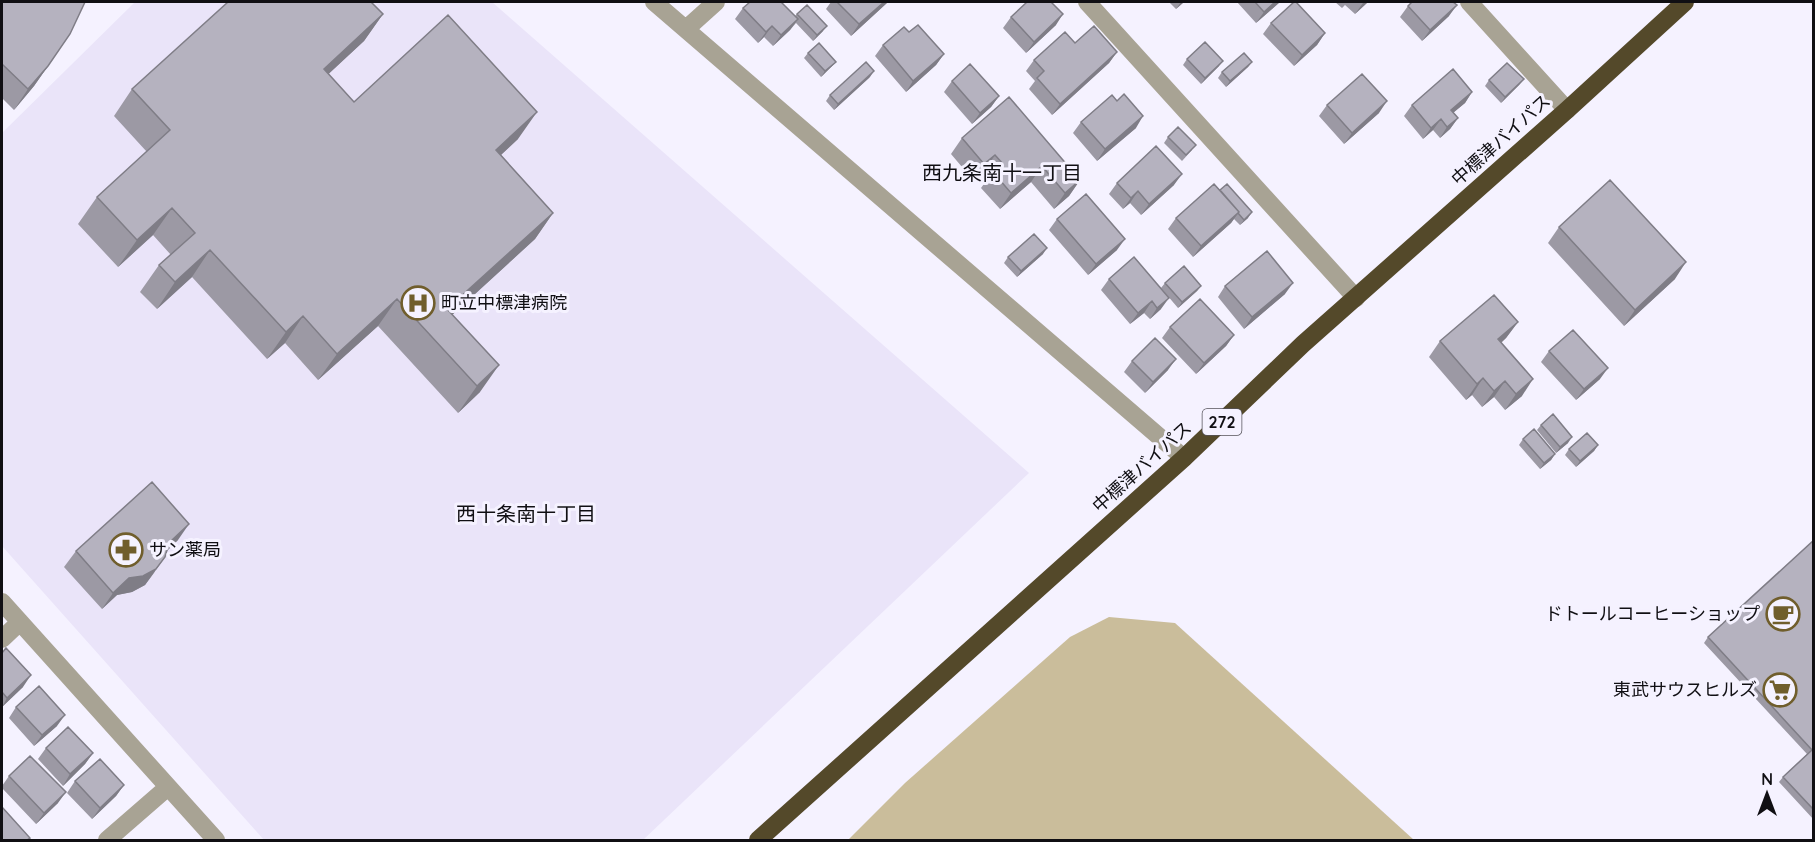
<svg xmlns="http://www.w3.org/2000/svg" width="1815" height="842" viewBox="0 0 1815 842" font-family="Quicksand,'Noto Sans JP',sans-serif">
  <rect width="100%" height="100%" fill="#f5f2ff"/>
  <path fill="#eae4f9" d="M135,2H492L1029,473L643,840H264L2,546V133Z"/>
  <path fill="#cabd9b" d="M1109,617L1175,623L1414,840H848L905,783L1070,637Z"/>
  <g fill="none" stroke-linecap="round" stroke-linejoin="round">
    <path stroke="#a8a394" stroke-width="18" d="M654,2L1184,458
      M1087,2L1356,298
      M1469,2L1567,110
      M686,29L716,2
      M2,602L216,840
      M2,639L20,622
      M107,840L168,787"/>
    <path stroke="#54492a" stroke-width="18" d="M758,840L1184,458L1303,344L1567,110L1685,2"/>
  </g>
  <path fill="#9c99a4" d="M2,2L48,66L34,86L14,110L2,98Z
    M831,2H888L851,36L826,9Z
    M1169,2H1184L1176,9Z
    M1237,2H1280L1256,23Z
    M1335,2H1368L1355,14L1345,5L1342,8Z
    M1408,6L1449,16L1422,41L1400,17Z
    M743,8L795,16L797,14L823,31L813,41L796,23L790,30L773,46L764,37L758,43L735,19Z
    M383,14L364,41L328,74L354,102L518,139L501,155L553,213L535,239L452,315L480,392L458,413L378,326L318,380L285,343L267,359L192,277L157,309L140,292L159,265L171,255L153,235L118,267L78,224L97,197L147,152L114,116L132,89Z
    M1011,17L1056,25L1026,53L1003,28Z
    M1271,23L1325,33L1317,45L1294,66L1263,34Z
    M909,32L944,54L936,65L906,92L875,56L883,45Z
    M1075,43L1117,52L1109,63L1052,115L1029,89L1035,81L1026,71L1034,60Z
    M808,53L836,62L821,77L804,58Z
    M1187,59L1219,66L1201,84L1183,65Z
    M1252,62L1248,67L1226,87L1218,78L1222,72Z
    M870,77L834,110L826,101L830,95Z
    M1524,79L1519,85L1501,103L1485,86L1489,80Z
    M952,81L999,96L991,107L972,124L944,92Z
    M1472,92L1465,103L1453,113L1458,118L1450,129L1440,138L1433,130L1423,139L1404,116L1412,105Z
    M1327,105L1379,113L1344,144L1319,116Z
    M1081,122L1136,128L1097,161L1073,133Z
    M1168,137L1192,150L1182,161L1164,143Z
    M962,138L1080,180L1069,196L1054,209L1031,182L1000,209L981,188L989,177L984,171L973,180L951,154Z
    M1117,183L1174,185L1141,215L1130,203L1123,209L1109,194Z
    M1214,184L1248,218L1240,225L1234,219L1231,223L1193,257L1168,229L1176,218Z
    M1057,219L1117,250L1088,275L1049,230Z
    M1559,227L1675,279L1624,326L1548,243Z
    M1043,254L1017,277L1004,263L1008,257Z
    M1134,257L1161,309L1150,319L1144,313L1130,324L1101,290L1109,279Z
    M1165,283L1201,286L1197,291L1178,308L1161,288Z
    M1225,286L1285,294L1244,329L1218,297Z
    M1518,322L1506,338L1501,343L1522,396L1505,410L1494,397L1482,407L1472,395L1466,400L1429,357L1440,341Z
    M1170,327L1234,335L1226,346L1196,374L1162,338Z
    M1549,351L1600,379L1576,400L1541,362Z
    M1132,361L1168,370L1145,393L1124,372Z
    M1541,425L1568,443L1556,453L1537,430Z
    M1523,439L1555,454L1551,460L1540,469L1519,445Z
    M1598,445L1594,451L1576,467L1565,455L1569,449Z
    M178,540L167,551L154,573L145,585L132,592L117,595L102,609L64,567L76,551Z
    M1814,540V820L1779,782L1783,777L1807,754L1704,643L1708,637Z
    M2,653L23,687L2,707Z
    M16,707L57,726L34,746L9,718Z
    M46,748L93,753L85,764L63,786L38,759Z
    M9,776L58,803L36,824L2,788V786Z
    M75,781L124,785L116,796L92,819L67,793Z"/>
  <path fill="#7f7d86" d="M884,2H888L851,36L859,24Z
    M1181,2H1184L1176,9Z
    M1275,2H1280L1256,23L1264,12Z
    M1364,2H1368L1355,14L1363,3Z
    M1457,5L1449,16L1422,41L1430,30Z
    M383,14L364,41L305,96L324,69Z
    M1063,14L1056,25L1026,53L1034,42Z
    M798,19L790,30L773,46L781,35Z
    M772,26L764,37L758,43L766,32Z
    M827,26L823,31L813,41L817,35Z
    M1325,33L1317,45L1294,66L1302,55Z
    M1117,52L1109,63L1052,115L1060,104Z
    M944,54L936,65L906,92L913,81Z
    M1223,61L1219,66L1201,84L1205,78Z
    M836,62L821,77L825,71Z
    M1252,62L1248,67L1226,87L1230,81Z
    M48,66L34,86L14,110L28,89Z
    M874,71L870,77L834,110L838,104Z
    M1524,79L1519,85L1501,103L1505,97Z
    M1472,92L1465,103L1443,121L1451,110Z
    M999,96L991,107L972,124L980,113Z
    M1387,101L1379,113L1344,144L1352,133Z
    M537,112L518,139L477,177L496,150Z
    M1143,116L1136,128L1097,161L1105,149Z
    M1458,118L1450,129L1440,138L1447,127Z
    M1441,119L1433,130L1423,139L1431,128Z
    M995,155L984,171L973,180L984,164Z
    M1042,166L1031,182L1000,209L1011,193Z
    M1182,174L1174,185L1141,215L1149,204Z
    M1080,180L1069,196L1054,209L1065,193Z
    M1138,191L1130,203L1123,209L1131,198Z
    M172,208L153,235L118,267L137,240Z
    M1239,212L1231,223L1193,257L1201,246Z
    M1252,212L1248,218L1240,225L1244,220Z
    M553,213L535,239L429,336L447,309Z
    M1125,239L1117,250L1088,275L1096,264Z
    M1047,248L1043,254L1017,277L1021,271Z
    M210,250L192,277L157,309L175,282Z
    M1686,262L1675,279L1624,326L1635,310Z
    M1293,283L1285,294L1244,329L1252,317Z
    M1201,286L1197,291L1178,308L1182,302Z
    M1169,298L1161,309L1150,319L1157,308Z
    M397,299L378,326L318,380L337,354Z
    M1152,301L1144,313L1130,324L1138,313Z
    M303,316L285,343L267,359L286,332Z
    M1518,322L1506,338L1487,355L1498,339Z
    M1234,335L1226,346L1196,374L1204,363Z
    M1176,359L1168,370L1145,393L1153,382Z
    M499,365L480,392L458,413L477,386Z
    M1608,368L1600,379L1576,400L1584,389Z
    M1483,378L1472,395L1466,400L1477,384Z
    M1533,379L1522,396L1505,410L1516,394Z
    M1505,381L1494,397L1482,407L1494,391Z
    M1572,437L1568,443L1556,453L1560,447Z
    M1598,445L1594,451L1576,467L1580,461Z
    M1555,454L1551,460L1540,469L1544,463Z
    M189,524L178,540L158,559L169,543Z
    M165,557L145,585L132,592L117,595L102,609L113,593L129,578Z
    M31,675L23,687L2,707L7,698Z
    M65,715L57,726L34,746L42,735Z
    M93,753L85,764L63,786L70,774Z
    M124,785L116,796L92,819L100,808Z
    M66,792L58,803L36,824L44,813Z"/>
  <path fill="#b5b2bf" stroke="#7f7d86" stroke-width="1.5" d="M2,2H85L70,34L48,66L28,89L2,64Z
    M228,2H371L383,14L324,69L354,102L448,15L537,112L496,150L553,213L447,309L499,365L477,386L397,299L337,354L303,316L286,332L210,250L175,282L159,265L195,233L172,208L137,240L97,197L170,130L132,89Z
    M750,2H781L798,19L781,35L772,26L766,32L743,8Z
    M837,2H884L859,24Z
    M1027,2H1051L1063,14L1034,42L1011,17Z
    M1255,2H1275L1264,12Z
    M1294,2H1296L1325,33L1302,55L1271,23Z
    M1412,2H1453L1457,5L1430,30L1408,6Z
    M807,5L827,26L817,35L797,14Z
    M918,25L944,54L913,81L883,45L904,27L909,32Z
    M1094,26L1117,52L1060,104L1037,78L1044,71L1034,60L1065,32L1075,43Z
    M1205,42L1223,61L1205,78L1187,59Z
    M819,43L836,62L825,71L808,53Z
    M1244,53L1252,62L1230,81L1222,72Z
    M866,62L874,71L838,104L830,95Z
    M1507,63L1524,79L1505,97L1489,80Z
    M970,64L999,96L980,113L952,81Z
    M1453,69L1472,92L1451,110L1458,118L1447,127L1441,119L1431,128L1412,105Z
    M1362,74L1387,101L1352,133L1327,105Z
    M1124,94L1143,116L1105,149L1081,122L1112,95L1117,101Z
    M1009,97L1080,180L1065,193L1042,166L1011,193L993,172L1003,164L995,155L984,164L962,138Z
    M1178,127L1196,145L1186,155L1168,137Z
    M1156,146L1182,174L1149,204L1138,191L1131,198L1117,183Z
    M1610,180L1686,262L1635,310L1559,227Z
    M1214,184L1239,212L1201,246L1176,218Z
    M1227,184L1252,212L1244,220L1238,213L1239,212L1220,190Z
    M1086,194L1125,239L1096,264L1057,219Z
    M1034,234L1047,248L1021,271L1008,257Z
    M1267,251L1293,283L1252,317L1225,286Z
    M1134,257L1169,298L1157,308L1152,301L1138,313L1109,279Z
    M1184,266L1201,286L1182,302L1165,283Z
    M1494,295L1518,322L1498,339L1533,379L1516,394L1505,381L1494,391L1483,378L1477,384L1440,341Z
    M1200,299L1234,335L1204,363L1170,327Z
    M1573,330L1608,368L1584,389L1549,351Z
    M1155,338L1176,359L1153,382L1132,361Z
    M1553,414L1572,437L1560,447L1541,425Z
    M1534,429L1555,454L1544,463L1523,439Z
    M1587,433L1598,445L1580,461L1569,449Z
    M152,482L189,524L169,543L165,557L156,569L143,576L129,578L113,593L76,551Z
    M1814,540V810L1783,777L1812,750L1708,637Z
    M6,648L31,675L7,698L2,692V653Z
    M39,686L65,715L42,735L16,707Z
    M68,727L93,753L70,774L46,748Z
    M30,756L66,792L44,813L9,776Z
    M100,759L124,785L100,808L75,781Z
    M2,807L30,838L27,840H2Z"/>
  <defs>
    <g id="hospital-ring" transform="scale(1.725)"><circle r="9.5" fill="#f5f2ff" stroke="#705e2c" stroke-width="1.5"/><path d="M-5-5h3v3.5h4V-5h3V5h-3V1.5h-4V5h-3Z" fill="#705e2c"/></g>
    <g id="pharmacy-ring" transform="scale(1.725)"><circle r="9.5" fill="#f5f2ff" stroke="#705e2c" stroke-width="1.5"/><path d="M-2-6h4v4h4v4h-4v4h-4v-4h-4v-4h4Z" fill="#705e2c"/></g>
    <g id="cafe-ring" transform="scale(1.725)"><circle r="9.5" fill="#f5f2ff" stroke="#705e2c" stroke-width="1.5"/><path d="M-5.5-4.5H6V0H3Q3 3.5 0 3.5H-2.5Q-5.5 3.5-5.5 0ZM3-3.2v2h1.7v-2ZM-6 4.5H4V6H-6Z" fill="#705e2c"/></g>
    <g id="supermarket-ring" transform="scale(1.725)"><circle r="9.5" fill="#f5f2ff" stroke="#705e2c" stroke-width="1.5"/><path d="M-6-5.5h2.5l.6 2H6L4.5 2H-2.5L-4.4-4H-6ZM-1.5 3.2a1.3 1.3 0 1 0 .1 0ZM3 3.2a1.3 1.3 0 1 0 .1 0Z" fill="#705e2c"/></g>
  </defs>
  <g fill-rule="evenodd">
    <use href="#hospital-ring" x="418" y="303"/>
    <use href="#pharmacy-ring" x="126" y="550"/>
    <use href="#cafe-ring" x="1783" y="614"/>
    <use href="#supermarket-ring" x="1780" y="690"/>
  </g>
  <g text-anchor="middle" stroke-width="6" stroke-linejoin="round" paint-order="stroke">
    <rect fill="#f5f2ff" stroke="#55535a" stroke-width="1.5" x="1202.5" y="409" width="39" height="26" rx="4.5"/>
    <g font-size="16" font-weight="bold" fill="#100f13">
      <text x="1222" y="428">272</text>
    </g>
    <g font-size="18" fill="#100f13" stroke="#f5f2ff">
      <text transform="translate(1501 140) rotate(-42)" y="6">中標津バイパス</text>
      <text transform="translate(1142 467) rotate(-42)" y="6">中標津バイパス</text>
    </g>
    <g font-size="18" fill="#100f13" stroke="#f5f2ff" text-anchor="start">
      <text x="441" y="309">町立中標津病院</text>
      <text x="149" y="556">サン薬局</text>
      <text x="1760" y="620" text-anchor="end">ドトールコーヒーショップ</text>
      <text x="1757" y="696" text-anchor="end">東武サウスヒルズ</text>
    </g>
    <g font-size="20" fill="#100f13" stroke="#f5f2ff">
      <text x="1002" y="180">西九条南十一丁目</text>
      <text x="526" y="521">西十条南十丁目</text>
    </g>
  </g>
  <rect width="1815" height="842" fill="none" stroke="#100f13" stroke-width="6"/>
  <g transform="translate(1767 794)" stroke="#f5f2ff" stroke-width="4.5" paint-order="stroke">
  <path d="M0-4.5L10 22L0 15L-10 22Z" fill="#100f13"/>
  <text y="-9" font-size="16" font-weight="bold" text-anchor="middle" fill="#100f13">N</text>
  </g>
</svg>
